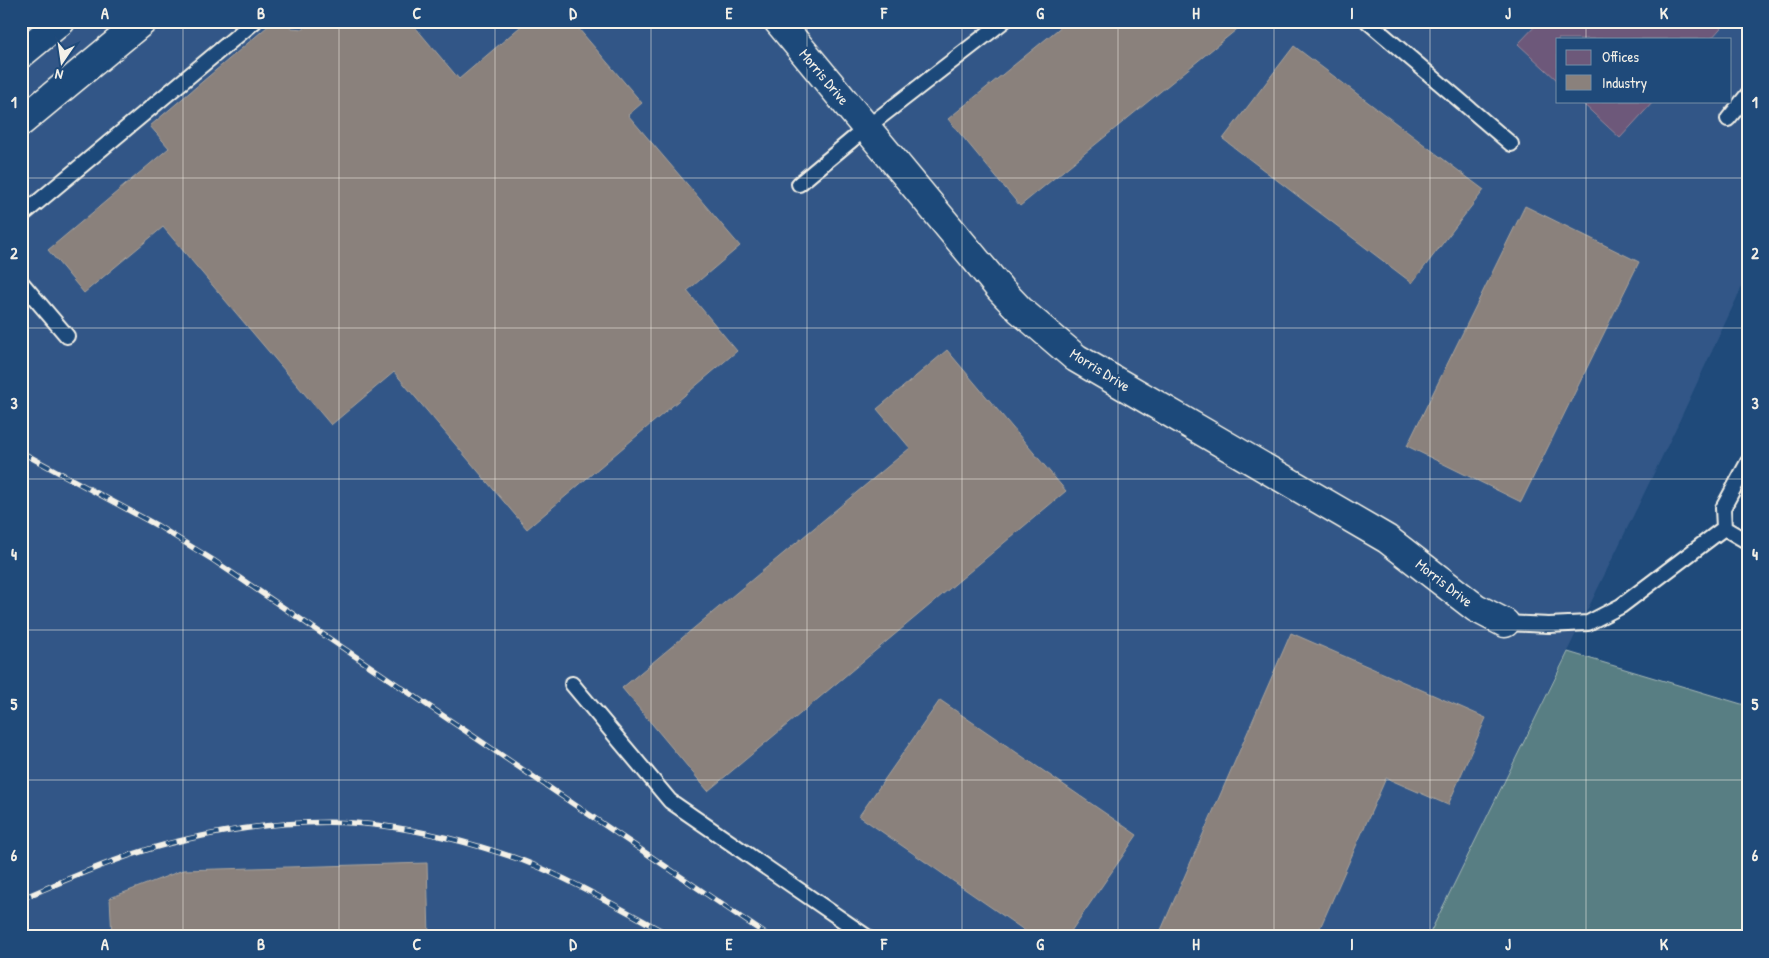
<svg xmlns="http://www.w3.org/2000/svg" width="1769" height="958" viewBox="0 0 1769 958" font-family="'Patrick Hand',sans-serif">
  <rect width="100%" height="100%" fill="#1f4a7a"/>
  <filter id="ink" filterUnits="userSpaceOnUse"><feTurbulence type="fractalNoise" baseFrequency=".02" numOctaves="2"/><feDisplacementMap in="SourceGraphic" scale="10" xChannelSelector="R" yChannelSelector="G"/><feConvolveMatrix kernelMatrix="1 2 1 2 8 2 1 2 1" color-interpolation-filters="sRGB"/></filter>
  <g filter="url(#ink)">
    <path fill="#315787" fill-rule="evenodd" d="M21,21H1748V278L1741,289L1675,430L1428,937H21ZM1558,39H1730V101H1558Z"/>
    <path fill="#587e83" stroke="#a6b8b6" d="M1568,652L1748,706V937H1428Z"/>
    <path fill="#6d597a" stroke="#96879b" d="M1540,21H1727L1711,39H1558V81L1518,44Z
      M1580,101H1654L1620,138Z"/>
    <path fill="#8a817c" stroke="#aaa39c" d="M274,21H285L291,28L304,29L313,21H410L459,79L527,21H572L642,103L628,115L740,246L687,291L737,351L527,529L394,372L331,425L163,227L84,293L48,250L169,148L150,126Z
      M1068,21H1247L1020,206L948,119Z
      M1294,46L1484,190L1412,283L1223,139Z
      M1525,206L1639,262L1521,502L1407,446Z
      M947,350L1066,491L708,791L622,688L910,448L877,409Z
      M1291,633L1486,718L1448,805L1386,778L1316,937H1158Z
      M940,700L1137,835L1067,937H1034L859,816Z
      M427,863L429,937H112L110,898L183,870Z"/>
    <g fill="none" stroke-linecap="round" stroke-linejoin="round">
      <g stroke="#f4f1e8" stroke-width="18">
        <path id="service" d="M1367,21L1511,144
          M1728,119L1748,94
          M799,184L866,128L1004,21
          M21,216L255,21
          M21,282L67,336
          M1724,528L1723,508L1748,462
          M1724,528L1748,542
          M1505,623L1549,625L1588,623L1621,606L1724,528
          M572,684L670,801L867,937"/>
      </g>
      <g stroke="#f4f1e8" stroke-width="31">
        <path id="minor" d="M778,21L1000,289L1020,310L1076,358L1387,539L1476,608L1505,623"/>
      </g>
      <g stroke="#f4f1e8" stroke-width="31">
        <path id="primary" d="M21,54L61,21
          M21,122L143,21"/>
      </g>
      <use href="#service" stroke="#1f4a7a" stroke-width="14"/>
      <use href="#minor" stroke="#1f4a7a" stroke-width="28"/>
      <use href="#primary" stroke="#1f4a7a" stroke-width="28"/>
      <g stroke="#f4f1e8" stroke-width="5.5">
        <path id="rail" d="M21,452L158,526L213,560L770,937
          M21,899C75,876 131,851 188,839C248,825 323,817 384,826C431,832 479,845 524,861C570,879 618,907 662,931"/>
      </g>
      <use href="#rail" stroke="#1f4a7a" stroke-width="4" stroke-dasharray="11" stroke-linecap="butt"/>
    </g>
  </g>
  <path fill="none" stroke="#f4f1e8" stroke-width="1" stroke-opacity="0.55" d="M183,21V937M339,21V937M495,21V937M651,21V937M807,21V937M962,21V937M1118,21V937M1274,21V937M1430,21V937M1586,21V39M1586,101V937M21,178H1748M21,328H1748M21,479H1748M21,630H1748M21,780H1748"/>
  <g text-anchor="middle" stroke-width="5" stroke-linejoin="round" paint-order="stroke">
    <g font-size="15" fill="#f4f1e8" stroke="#1f4a7a">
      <text transform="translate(824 77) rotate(50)" y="5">Morris Drive</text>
      <text transform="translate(1100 370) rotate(32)" y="5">Morris Drive</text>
      <text transform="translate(1444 583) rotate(38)" y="5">Morris Drive</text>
    </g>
  </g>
  <rect width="1769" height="958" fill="none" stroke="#1f4a7a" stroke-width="55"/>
  <rect x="1556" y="38" width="175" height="65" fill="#1f4a7a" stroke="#748da6"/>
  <rect x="1566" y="50" width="25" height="15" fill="#6d597a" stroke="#748da6"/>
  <text x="1602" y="62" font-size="15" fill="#f4f1e8">Offices</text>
  <rect x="1566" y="75" width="25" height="15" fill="#8a817c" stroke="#748da6"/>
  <text x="1602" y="88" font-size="15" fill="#f4f1e8">Industry</text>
  <g transform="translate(62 62) rotate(193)" stroke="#1f4a7a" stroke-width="4" paint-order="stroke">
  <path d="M0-4L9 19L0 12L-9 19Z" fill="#f4f1e8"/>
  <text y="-8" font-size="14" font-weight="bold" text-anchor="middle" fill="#f4f1e8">N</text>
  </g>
  <rect x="28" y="28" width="1714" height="902" fill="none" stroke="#f4f1e8" stroke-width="2"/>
  <g font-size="16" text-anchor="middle" font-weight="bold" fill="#f4f1e8">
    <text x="105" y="19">A</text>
    <text x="261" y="19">B</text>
    <text x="417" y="19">C</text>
    <text x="573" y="19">D</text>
    <text x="729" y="19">E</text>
    <text x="884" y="19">F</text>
    <text x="1040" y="19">G</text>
    <text x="1196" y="19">H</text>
    <text x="1352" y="19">I</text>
    <text x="1508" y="19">J</text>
    <text x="1664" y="19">K</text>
    <text x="14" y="108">1</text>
    <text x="1755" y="108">1</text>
    <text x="14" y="259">2</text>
    <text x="1755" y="259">2</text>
    <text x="14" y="409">3</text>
    <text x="1755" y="409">3</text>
    <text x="14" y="560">4</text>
    <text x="1755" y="560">4</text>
    <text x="14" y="710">5</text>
    <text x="1755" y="710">5</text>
    <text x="14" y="861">6</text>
    <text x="1755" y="861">6</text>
    <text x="105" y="950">A</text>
    <text x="261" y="950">B</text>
    <text x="417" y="950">C</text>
    <text x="573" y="950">D</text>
    <text x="729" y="950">E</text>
    <text x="884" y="950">F</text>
    <text x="1040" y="950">G</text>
    <text x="1196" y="950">H</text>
    <text x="1352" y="950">I</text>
    <text x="1508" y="950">J</text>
    <text x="1664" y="950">K</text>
  </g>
</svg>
